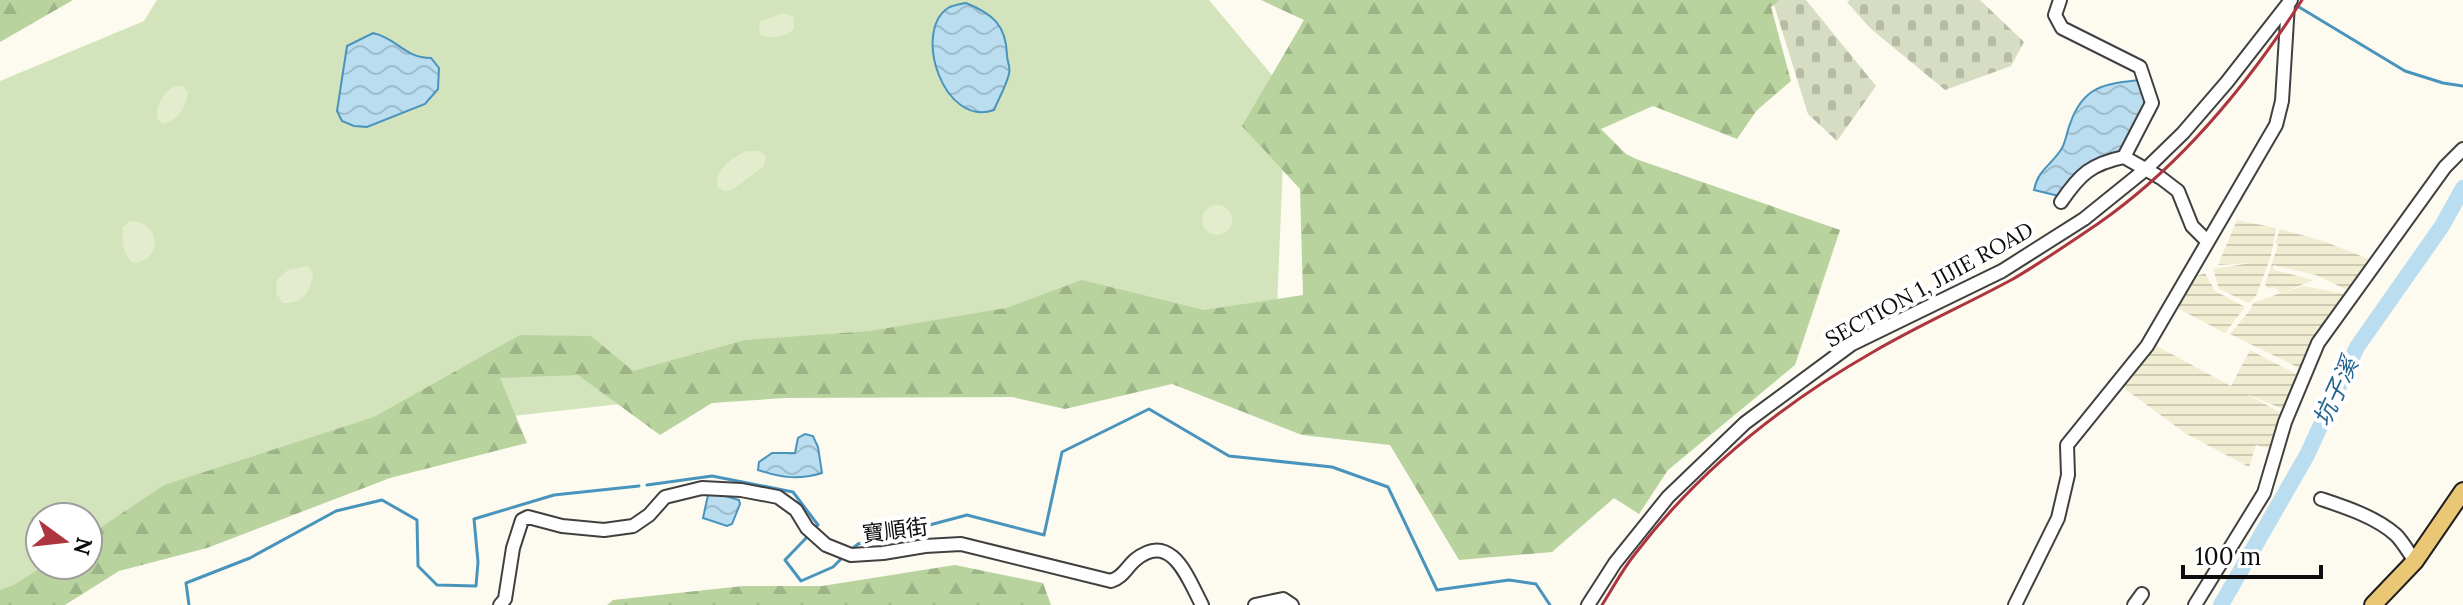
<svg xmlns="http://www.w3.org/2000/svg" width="2463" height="605" viewBox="0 0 2463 605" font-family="Lora,'Noto Sans TC',serif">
  <defs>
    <pattern id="farmland-rules" width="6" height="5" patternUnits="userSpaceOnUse" patternTransform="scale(2)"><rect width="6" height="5" fill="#f1edd2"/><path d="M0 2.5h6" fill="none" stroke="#cdcab3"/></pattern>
    <pattern id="forest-firs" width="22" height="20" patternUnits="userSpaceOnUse" patternTransform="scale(2)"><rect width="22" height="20" fill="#b8d39e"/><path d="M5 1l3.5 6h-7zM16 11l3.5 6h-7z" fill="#9db487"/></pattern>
    <pattern id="cemetery-stones" width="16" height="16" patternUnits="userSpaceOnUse" patternTransform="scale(2)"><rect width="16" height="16" fill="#d6ddc3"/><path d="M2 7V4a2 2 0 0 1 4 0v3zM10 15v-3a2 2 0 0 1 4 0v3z" fill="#b6bca6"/></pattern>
    <pattern id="water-waves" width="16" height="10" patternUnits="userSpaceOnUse" patternTransform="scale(2)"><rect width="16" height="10" fill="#baddef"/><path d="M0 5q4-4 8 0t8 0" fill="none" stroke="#9fbccc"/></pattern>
  </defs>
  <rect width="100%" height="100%" fill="#fdfaf0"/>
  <path fill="url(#farmland-rules)" d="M2237,220L2276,228L2271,256L2256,296L2249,303L2219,289L2213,269L2251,263L2218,265Z
    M2280,229L2323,241L2369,259L2349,291L2316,275L2273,265L2274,270L2313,280L2282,293L2303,286L2345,294L2322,328L2317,327V336L2301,369L2230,334L2251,309L2253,303L2281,293L2274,287L2268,289L2265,284L2278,245L2275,243Z
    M2205,273L2215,291L2245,307L2225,333L2175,307L2192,278Z
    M2153,344L2231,386L2250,350L2298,375L2285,410L2245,393L2283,414L2271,449L2256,445L2249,467L2185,433L2117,383Z"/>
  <path fill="#d3e4bd" d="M157,0H1209L1286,92L1276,331L388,430L88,564V517H40V565H86L0,604V81L144,21Z"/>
  <path fill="url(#forest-firs)" d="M0,0H73L0,42Z
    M1261,0H1782L1771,7L1791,81L1757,110L1737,139L1653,106L1601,129L1626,154L1636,159L1840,230L1795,365L1668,470L1639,514L1614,498L1552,552L1459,560L1390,445L1302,435L1172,384L1065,409L1012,397L785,398L712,403L660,435L578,375L500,378L527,443L390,478L207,548L119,571L65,605H0V590L14,585L45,565H88V536L164,485L374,417L520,335L591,336L633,371L745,340L870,331L1006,308L1082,280L1204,310L1303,295L1300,189L1242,126L1304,20Z
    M955,565L1043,583L1051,605H607L613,600L743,586H822Z"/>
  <path fill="url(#cemetery-stones)" d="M1779,0H1806L1876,86L1837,141L1808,114L1774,5Z
    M1850,0H1980L2024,42L2011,66L1945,90L1870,28L1847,2Z"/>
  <path fill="#e3eccd" d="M783,13L794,17V29C783,38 774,39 760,35L759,27L761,21Z
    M174,86H183L188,92C186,107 179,119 164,124L157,119C156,104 162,95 174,86Z
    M746,151H759L766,156L764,166L732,190L724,191L717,186C716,168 732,158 746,151Z
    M1202 220a15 15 0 1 1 30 0a15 15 0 1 1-30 0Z
    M130,221C160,221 165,260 133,263C122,253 122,241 123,227Z
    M308,266L313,273C311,292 303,304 283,303L276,293L277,280L288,270Z"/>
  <path fill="url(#water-waves)" stroke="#4994bd" stroke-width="2" d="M966,3C993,14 1006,25 1007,55C1007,62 1011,67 1009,74C1006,86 999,98 994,110C944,128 912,32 948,8C953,5 961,4 966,3Z
    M373,33C397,38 404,58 431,58L439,68L438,89L425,104L367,127L354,126L342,121L337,111L347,46Z
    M2140,80L2145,105L2121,151C2086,161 2080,167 2059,196L2034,190C2038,169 2052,165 2062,148C2066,141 2067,131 2070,124C2083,86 2104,84 2140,80Z
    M805,434L813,436L818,447L822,473C799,480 782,478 758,470L759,462L772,453H795L798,438Z
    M715,493L739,500L740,504L732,524L727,526L703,518L708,495Z"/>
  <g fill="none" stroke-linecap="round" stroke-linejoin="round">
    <path stroke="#4994bd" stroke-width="3" d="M2294,4L2405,71L2443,83L2463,86
      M647,485L712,476L793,492L818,525L813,530
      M808,536L785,560L801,581L833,567L843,557
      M851,550L858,544L967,515L1044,535L1062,452L1149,409L1229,456L1332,467L1388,487L1437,590L1509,580L1536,584L1550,605
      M189,605L186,583L250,558L336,511L382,500L417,520L418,566L437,585L476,586L478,562L474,519L554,495L639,486"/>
    <path stroke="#baddef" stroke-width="16" d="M2221,605L2307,455L2357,347L2442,226L2463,188"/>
    <g stroke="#404040" stroke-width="16">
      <path id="minor" d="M2060,0L2055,15L2062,28L2140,67L2152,103L2124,157
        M2124,157L2161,178L2178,191L2192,226L2207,241
        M2061,202C2080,174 2091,164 2124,157
        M2321,499C2345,507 2376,517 2396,535C2403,542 2409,553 2415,561
        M500,605L505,599L513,548L522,520L528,517L562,526L604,530L633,526L649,515L665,497L702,488L741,490L778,497L796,510L807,528L826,545L851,555L883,553L925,546L961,544L1111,581C1123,577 1126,568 1135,560C1172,530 1188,579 1202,605
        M1255,605L1283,599L1292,605
        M1588,605L1615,563L1668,497L1745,423L1852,344L2002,271L2084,219L2146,169L2183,133L2227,82L2291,0
        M2015,605L2058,518L2068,475L2067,445L2147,346L2276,125L2282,101L2288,4
        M2134,605L2142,594
        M2195,605L2264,493L2285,422L2318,343L2445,167L2463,149"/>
    </g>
    <g stroke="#1e1e1e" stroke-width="20">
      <path id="major" d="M2373,605L2415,561L2463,491"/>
    </g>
    <use href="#minor" stroke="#fff" stroke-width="12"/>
    <use href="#major" stroke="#e9c774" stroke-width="16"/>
    <path stroke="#ad3540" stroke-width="3" d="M1602,605C1613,588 1622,570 1635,554C1699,470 1782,404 1873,352C1919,325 1967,304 2013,279C2042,262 2071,242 2099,223C2182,165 2248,84 2302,0"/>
  </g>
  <g text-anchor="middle" stroke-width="8" stroke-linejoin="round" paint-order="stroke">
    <g font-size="22" fill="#0d0d0d" stroke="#fff">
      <text transform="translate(1929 284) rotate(-29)" y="8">SECTION 1, JIJIE ROAD</text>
      <text transform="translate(895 530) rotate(-7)" y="8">寶順街</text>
    </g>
    <g font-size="24" font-style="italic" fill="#256691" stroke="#fff">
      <text transform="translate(2336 392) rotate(-65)" y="8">坑子溪</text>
    </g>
  </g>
  <g transform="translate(64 541) rotate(105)"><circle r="38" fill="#ffffff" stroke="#9e9e9e" stroke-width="2"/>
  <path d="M0-6L14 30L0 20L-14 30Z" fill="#ad3540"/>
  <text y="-12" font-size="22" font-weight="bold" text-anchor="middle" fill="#0d0d0d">N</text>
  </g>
  <path d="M2183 565v12h138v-12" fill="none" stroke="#0d0d0d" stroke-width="4"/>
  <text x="2195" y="565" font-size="24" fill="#0d0d0d" stroke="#ffffff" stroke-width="6" paint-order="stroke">100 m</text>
</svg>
